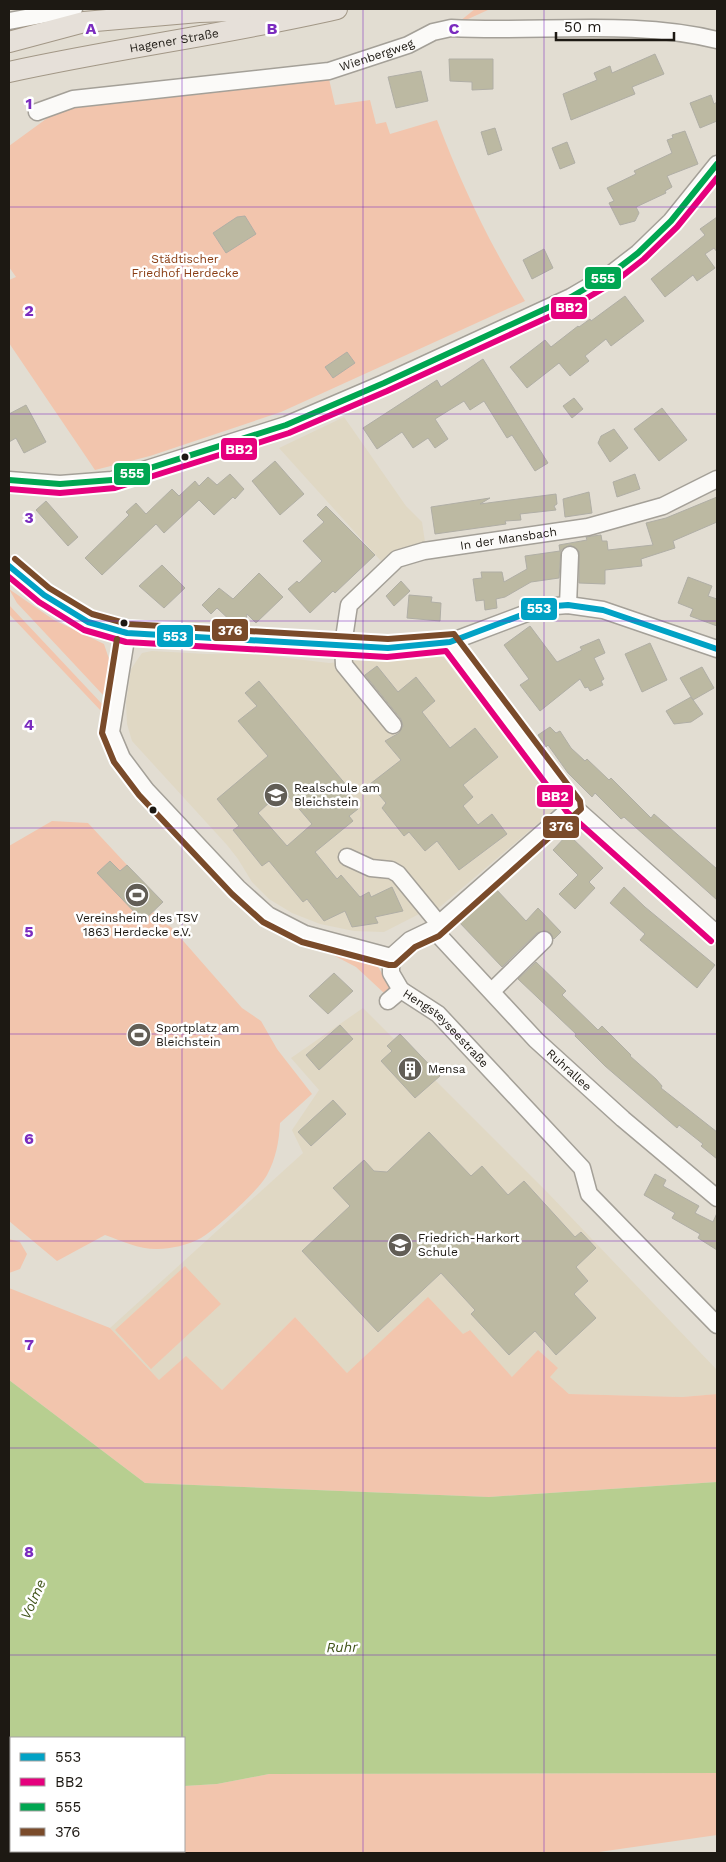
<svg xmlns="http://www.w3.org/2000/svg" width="726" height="1862" viewBox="0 0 726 1862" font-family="'Work Sans',sans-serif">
  <rect width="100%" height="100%" fill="#e2ddd2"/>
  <path fill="#e0d8c4" d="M344,417L406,506L422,522L425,542L395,550L381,561L279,448Z
    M152,651L207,654L245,653L329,663L435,654L444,658L553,798L555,809L434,912H423L384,932L354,931L320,924L292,913L269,899L252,882L238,859L227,845L132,741L127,724L126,703L131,669L142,653Z
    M363,1008L547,1192L717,1370V1394L682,1397L569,1394L550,1377H512L469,1330L464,1334L347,1373L295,1317L222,1390L159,1380L110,1328L303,1153L292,1130L319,1090L291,1058Z"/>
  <path fill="#f2c5ad" d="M475,9H490L455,25Z
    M329,79L335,105L370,100L376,124L386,122L390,134L437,120C462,186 488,241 525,301L281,412L150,456L95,470L9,343V280L16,277L9,267V146L68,103L170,97L295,80Z
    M9,589L54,620L104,644L109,659L104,696L17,603Z
    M9,605L103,705L102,712L9,614Z
    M52,821L88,823L127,865L120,871L110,861L98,873L143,921L153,912L164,923L171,927L242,1008L261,1021L277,1049L312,1094L280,1123C279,1142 276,1158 267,1175C259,1190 216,1229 201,1238C188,1245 171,1249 157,1249C138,1249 122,1241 105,1235L57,1261L9,1221V846Z
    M310,943L373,962L377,965L392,990L386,994L384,993L356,967Z
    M9,1239L20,1242L27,1254L20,1269L9,1273Z
    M185,1266L221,1304L151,1369L115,1330Z
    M9,1288L110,1328L159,1380L186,1356L222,1390L295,1317L347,1373L428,1297L463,1334L470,1330L512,1377L538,1350L558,1368L550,1377L569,1394L682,1397L717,1394V1482L489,1497L145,1483L9,1380Z
    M717,1773V1835L592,1853H73L76,1851H184V1786L217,1784L269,1774Z"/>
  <path fill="#b7ce90" d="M9,1380L145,1483L489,1497L717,1482V1773L269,1774L217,1784L184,1786V1738H11V1851H76L73,1853H9Z"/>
  <path fill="#bcb9a2" stroke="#b0aea5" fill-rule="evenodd" d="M655,54L664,74L632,87L635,94L571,120L563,94L597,80L594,73L610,66L612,73Z
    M449,59H493V89L472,90V82L450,81Z
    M421,71L428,101L396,108L388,77Z
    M711,95L714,104L717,102V121L700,128L690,103Z
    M495,128L502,150L488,155L481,132Z
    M685,131L698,164L667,176L672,187L665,191L666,193L636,207L639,213L635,221L620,225L609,203L614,201L607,188L636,174L634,171L672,153L667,140L673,138L672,135Z
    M567,142L575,163L560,169L552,148Z
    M245,216L256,234L226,253L213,233L237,217Z
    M717,217V252L714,248L705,254L715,268L697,281L693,275L665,297L651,279L705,235L700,229Z
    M544,249L553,268L532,279L523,260Z
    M625,296L644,321L611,346L606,339L585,356L589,361L570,376L559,363L527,388L510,367L545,340L551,347L578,326L579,327L590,319L591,321Z
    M347,352L355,363L333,378L325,367Z
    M483,359L548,463L535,471L512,435L507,438L484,401L470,410L464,401L435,419L448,439L435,448L428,438L413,448L402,432L377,449L363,428L437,380L441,387Z
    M574,398L583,409L572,418L563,406Z
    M26,405L46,442L24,453L16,438L9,442V414Z
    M662,408L687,440L659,461L634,429Z
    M614,429L628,448L610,462L598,443L601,436Z
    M275,461L304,494L280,515L252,481Z
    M230,474L244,489L235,499L233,497L214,515L199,500L164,533L156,524L102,575L85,558L129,515L126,512L136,503L146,514L172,489L179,496L195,481L199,486L208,477L217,485Z
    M635,474L640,489L617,497L613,482Z
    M589,492L592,513L565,517L563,499Z
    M556,494L557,504L554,506L556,510L520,514L521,520L505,521L506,524L435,534L431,507L490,498L480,504Z
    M717,497V522L673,541L675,548L641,559L642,566L605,570V584L579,583V551L570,545L561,550L559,578L531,582L505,597L496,599L497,608L485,610L484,600L476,601L473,579L482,578L481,572H502L504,582L527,569L525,556L560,551L559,545L587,540L586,537L593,536L601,535L602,541H607L608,550L653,545L646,523L666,518Z
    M46,501L78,537L68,546L36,510Z
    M326,506L375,555L335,593L333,591L310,613L288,589L297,581L299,583L322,561L303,541L324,522L317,515Z
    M162,565L185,588L164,608L139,586Z
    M259,573L283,597L256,623L247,614L245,627L235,625L217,608L211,614L202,605L219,588L233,599Z
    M688,577L712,586L708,596L717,599V626L690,616L693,609L678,603Z
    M401,581L410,591L394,606L386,596Z
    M409,595L432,597L431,602L441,603L440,621L407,618Z
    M530,626L557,662L582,650L580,647L599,639L605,653L594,658L604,679L601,681L603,685L590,691L588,687L585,688L580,679L540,711L520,685L529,679L504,645Z
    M650,643L667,680L642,692L625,654Z
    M377,666L398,692L416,677L435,701L422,712L450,748L475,728L498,757L463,785L473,797L463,806L478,825L492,814L507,834L459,870L437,841L425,851L409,832L404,836L382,808L386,803L370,784L401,760L385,741L399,733L403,726L401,719L365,675Z
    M702,667L714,688L693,700L680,678Z
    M259,681L352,792L347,796L358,809L349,816L353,821L315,852L337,879L341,875L360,897L369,892L371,897L392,887L403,911L375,917L378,923L352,927L345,911L324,921L307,899L303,902L269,861L262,866L233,830L239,826L217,799L268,756L238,721L257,706L245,693ZM283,790L312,824L287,846L258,813Z
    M691,697L703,714L691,722L674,724L666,711Z
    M550,727L556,733L560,731L571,748L585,761L587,759L609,780L611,778L651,818L654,814L717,869V900L624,817L621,819L595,793L592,797L568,773L548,745L546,747L538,735Z
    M568,834L603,868L589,882L595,888L575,909L559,894L578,875L553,850Z
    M110,861L120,871L127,865L163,902L143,921L97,873Z
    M624,887L645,907L715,965L697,988L640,940L645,934L610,903Z
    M495,888L526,921L538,908L561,932L554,939L547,931L537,933L502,967L459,922Z
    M536,962L566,991L562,995L598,1030L602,1026L631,1055L630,1056L656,1079L662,1086L661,1088L717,1132V1159L701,1146L703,1144L679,1125L677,1128L605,1066L575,1036L576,1034L518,979Z
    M334,973L353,991L328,1014L309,996Z
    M340,1025L353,1039L319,1070L306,1055Z
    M400,1034L440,1076L415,1098L381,1061L392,1051L387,1046Z
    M333,1100L346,1114L311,1146L298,1132Z
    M429,1132L471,1176L482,1166L508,1195L524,1181L575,1237L581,1232L596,1248L576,1267L588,1281L574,1294L596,1318L556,1355L535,1331L509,1355L471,1314L475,1310L441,1273L378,1332L302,1251L350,1206L333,1188L364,1160L374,1171L387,1172Z
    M655,1174L666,1180L663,1186L699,1206L695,1213L713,1222L717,1213V1250L698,1238L700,1234L672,1218L675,1213L644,1195Z"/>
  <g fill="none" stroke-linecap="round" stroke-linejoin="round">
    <g stroke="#a4a098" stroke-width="19">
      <g id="minor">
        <path d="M9,21L74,9"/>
        <path id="s1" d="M37,112L73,99L329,71L408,45L433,32L451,28C538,33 632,19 717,40"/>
        <path d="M9,480L60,484L112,480L286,425L384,383L571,297L612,273L638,253L671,221L717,164"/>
        <path d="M9,566L44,595L88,622L127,633L388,648L450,642L543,607L568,605L603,610L717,649"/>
        <path d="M568,605L570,555"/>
        <path d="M127,633L111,732L122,758L146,790L238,888L268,915L305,934L391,957"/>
        <path d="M450,642L573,806L717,934"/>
        <path id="s2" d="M393,725L344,665L343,645L349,605L397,559L424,551L588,527L663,506L717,479"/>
        <path d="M347,857L371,868L391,870L398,874L439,924"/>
        <path id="s3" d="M433,929L536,1040L623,1119L717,1198"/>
        <path id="s4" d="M391,957V973L401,990L438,1014L582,1168L589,1194L717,1325"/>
        <path d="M391,957L410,940L433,929L573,806"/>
        <path d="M492,991L544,940"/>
        <path d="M388,1001L401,990"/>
      </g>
    </g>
    <g stroke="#a29786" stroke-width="22">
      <g id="major">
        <path d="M9,42L84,22L199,12L296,9"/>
        <path id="s5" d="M9,72C118,48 229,34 337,9"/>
      </g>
    </g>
    <use href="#minor" stroke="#fbfaf8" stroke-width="16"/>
    <use href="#major" stroke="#e6e0d9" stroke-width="20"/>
    <g stroke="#fff" stroke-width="10">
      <path id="bus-1" d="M9,566L44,595L88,622L127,633L388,648L450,642L543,607L568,605L603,610L717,649"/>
    </g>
    <g stroke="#fff" stroke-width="10">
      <path id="bus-2" d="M9,489L60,493L115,488L289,433L387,391L575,305L616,281L644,259L677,227L717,178
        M9,577L39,602L84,630L126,642L387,657L446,651L567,812L711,941"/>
    </g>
    <g stroke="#fff" stroke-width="10">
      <path id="bus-3" d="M9,480L60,484L112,480L286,425L384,383L571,297L612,273L638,253L671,221L717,164"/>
    </g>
    <g stroke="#fff" stroke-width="10">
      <path id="bus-4" d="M15,559L49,588L92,614L128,624L388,639L454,634L580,801L581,809L439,936L415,947L395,965H389L302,942L263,922L232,894L139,795L114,762L102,733L117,639"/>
    </g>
    <use href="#bus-1" stroke="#01a2c5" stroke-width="6"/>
    <use href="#bus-2" stroke="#e5007d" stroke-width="6"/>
    <use href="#bus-3" stroke="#00a651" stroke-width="6"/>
    <use href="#bus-4" stroke="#7a4b2a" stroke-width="6"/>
  </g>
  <path fill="none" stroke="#7b2cbf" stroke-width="1" stroke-opacity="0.55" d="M182,9V1738M363,9V1853M544,9V1853M9,207H717M9,414H717M9,621H717M9,828H717M9,1034H717M9,1241H717M9,1448H717M9,1655H717M182,1851V1853"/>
  <defs>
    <g id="school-disc" transform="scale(1.25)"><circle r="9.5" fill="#625e56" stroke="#fff"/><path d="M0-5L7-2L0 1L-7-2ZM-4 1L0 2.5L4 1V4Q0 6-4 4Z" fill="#fff"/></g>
    <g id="stadium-disc" transform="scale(1.25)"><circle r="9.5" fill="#625e56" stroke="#fff"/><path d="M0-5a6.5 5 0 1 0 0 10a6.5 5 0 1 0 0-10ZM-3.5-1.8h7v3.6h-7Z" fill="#fff"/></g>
    <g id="building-disc" transform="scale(1.25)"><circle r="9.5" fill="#625e56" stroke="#fff"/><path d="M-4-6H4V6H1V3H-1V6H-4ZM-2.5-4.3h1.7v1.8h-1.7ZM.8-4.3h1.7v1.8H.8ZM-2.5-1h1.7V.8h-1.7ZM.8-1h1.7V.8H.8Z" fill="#fff"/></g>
  </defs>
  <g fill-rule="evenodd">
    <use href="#school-disc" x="276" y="795"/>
    <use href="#stadium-disc" x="137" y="895"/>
    <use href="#stadium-disc" x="139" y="1035"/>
    <use href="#building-disc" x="410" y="1069"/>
    <use href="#school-disc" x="400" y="1245"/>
  </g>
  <g fill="#1d1913" stroke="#fff" stroke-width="2">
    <circle cx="185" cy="457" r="4.5"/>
    <circle cx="124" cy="623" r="4.5"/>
    <circle cx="153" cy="810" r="4.5"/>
  </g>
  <g text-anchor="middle" stroke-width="5" stroke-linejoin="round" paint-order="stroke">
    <g font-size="12" fill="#1d1913" stroke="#fff">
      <text dy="4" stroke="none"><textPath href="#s5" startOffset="168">Hagener Straße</textPath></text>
      <text dy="4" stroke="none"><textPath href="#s1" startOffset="346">Wienbergweg</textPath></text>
      <text dy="4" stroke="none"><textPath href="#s2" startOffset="318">In der Mansbach</textPath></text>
      <text dy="4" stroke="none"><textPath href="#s4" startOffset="95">Hengsteyseestraße</textPath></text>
      <text dy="4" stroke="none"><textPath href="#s3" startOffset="196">Ruhrallee</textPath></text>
    </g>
    <g font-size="12" fill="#893d13" stroke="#fff">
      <text x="185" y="263">Städtischer<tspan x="185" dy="14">Friedhof Herdecke</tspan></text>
    </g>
    <g font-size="12" fill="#1d1913" stroke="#fff" text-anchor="start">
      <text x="294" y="792">Realschule am<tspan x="294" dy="14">Bleichstein</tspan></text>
      <text x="137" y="922" text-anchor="middle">Vereinsheim des TSV<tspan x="137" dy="14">1863 Herdecke e.V.</tspan></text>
      <text x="156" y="1032">Sportplatz am<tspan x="156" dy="14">Bleichstein</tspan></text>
      <text x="428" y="1073">Mensa</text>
      <text x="418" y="1242">Friedrich-Harkort<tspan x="418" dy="14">Schule</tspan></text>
    </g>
    <g font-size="14" font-style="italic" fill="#40541a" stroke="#fff">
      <text transform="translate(33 1599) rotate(-66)" y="5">Volme</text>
      <text transform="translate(342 1647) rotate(-1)" y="5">Ruhr</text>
    </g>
  </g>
  <g font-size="16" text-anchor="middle" font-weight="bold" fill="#7b2cbf" stroke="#fff" stroke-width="5" stroke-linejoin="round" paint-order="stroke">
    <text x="91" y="34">A</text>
    <text x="272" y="34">B</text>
    <text x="454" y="34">C</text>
    <text x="29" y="109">1</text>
    <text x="29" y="316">2</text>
    <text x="29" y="523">3</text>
    <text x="29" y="730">4</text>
    <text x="29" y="937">5</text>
    <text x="29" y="1144">6</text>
    <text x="29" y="1350">7</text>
    <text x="29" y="1557">8</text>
  </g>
  <g stroke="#fff" stroke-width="2">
    <rect x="584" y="266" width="38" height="24" rx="5" fill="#00a651"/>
    <rect x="550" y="296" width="38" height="24" rx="5" fill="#e5007d"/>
    <rect x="220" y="437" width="38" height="24" rx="5" fill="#e5007d"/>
    <rect x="113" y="462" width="38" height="24" rx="5" fill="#00a651"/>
    <rect x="520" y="597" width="38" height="24" rx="5" fill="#01a2c5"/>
    <rect x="211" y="618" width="38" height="24" rx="5" fill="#7a4b2a"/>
    <rect x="156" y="624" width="38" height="24" rx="5" fill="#01a2c5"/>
    <rect x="536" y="784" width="38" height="24" rx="5" fill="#e5007d"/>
    <rect x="542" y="815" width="38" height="24" rx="5" fill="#7a4b2a"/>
  </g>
  <g font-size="14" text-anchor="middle" font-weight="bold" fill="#fff">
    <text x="603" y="283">555</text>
    <text x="569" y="312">BB2</text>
    <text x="239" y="454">BB2</text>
    <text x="132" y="478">555</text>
    <text x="539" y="613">553</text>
    <text x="230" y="635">376</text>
    <text x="175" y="641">553</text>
    <text x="555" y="801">BB2</text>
    <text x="561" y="831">376</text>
  </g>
  <rect width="726" height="1862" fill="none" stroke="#1d1913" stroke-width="20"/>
  <rect x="10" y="1737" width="175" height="115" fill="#ffffff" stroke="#a5a3a1"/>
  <rect x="20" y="1753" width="25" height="8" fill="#01a2c5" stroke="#a5a3a1"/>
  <text x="55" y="1762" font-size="15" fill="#1d1913">553</text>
  <rect x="20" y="1778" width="25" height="8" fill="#e5007d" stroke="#a5a3a1"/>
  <text x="55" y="1787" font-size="15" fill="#1d1913">BB2</text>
  <rect x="20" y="1803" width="25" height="8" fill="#00a651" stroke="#a5a3a1"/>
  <text x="55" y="1812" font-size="15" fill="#1d1913">555</text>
  <rect x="20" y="1828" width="25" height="8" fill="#7a4b2a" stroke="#a5a3a1"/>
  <text x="55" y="1837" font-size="15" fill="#1d1913">376</text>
  <path d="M556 32v8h118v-8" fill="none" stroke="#1d1913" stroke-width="2.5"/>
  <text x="564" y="32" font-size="15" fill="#1d1913" stroke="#ffffff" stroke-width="4" paint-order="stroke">50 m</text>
</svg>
